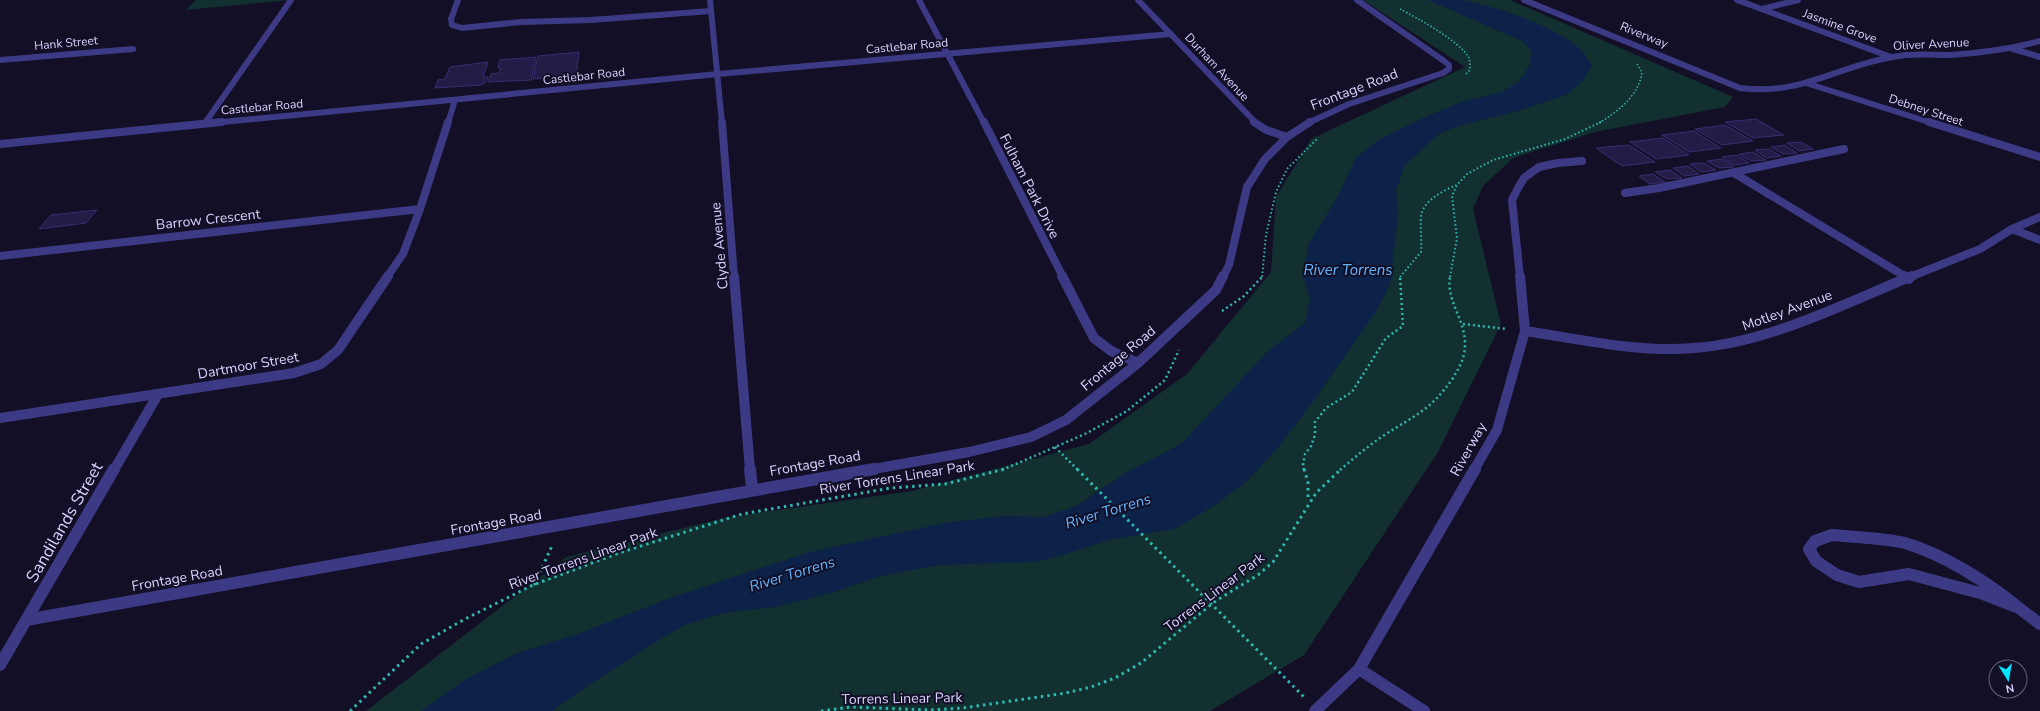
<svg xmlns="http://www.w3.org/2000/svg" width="2040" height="711" viewBox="0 0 2040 711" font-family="'Nunito Sans',sans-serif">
  <rect width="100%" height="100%" fill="#130f26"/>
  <path fill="#12302f" d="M196,0H291L186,10Z
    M1363,0H1510L1733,97L1725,107L1595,132L1513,158L1483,186L1473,209L1501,324L1438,452L1304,655L1210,711H366L566,557L728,517L912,491L1089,444L1187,374L1271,272L1276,197L1311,139L1465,67Z"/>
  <path fill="#0c2248" d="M1428,0C1438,0 1451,0 1461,0C1493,5 1555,26 1579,48C1584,53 1588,60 1592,65L1584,80L1566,95L1515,112L1461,125L1439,134L1405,165L1396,190L1398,216L1390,285L1375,313L1315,399L1276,450L1249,479L1217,504L1174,529L1109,540L1060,556L1034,562L939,565L881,576L831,593L775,607L724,613L685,625L662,638L580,691L552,711H421L466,679L517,653L575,635L664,600L810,552L944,523L1003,516L1044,517L1078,505L1125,473L1181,444L1269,350L1305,323L1310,298L1304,279L1308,245L1338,196L1356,157L1380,139L1414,122L1461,102L1502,92L1519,81L1530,65L1531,51L1522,41Z"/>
  <path fill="#241b47" stroke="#3b2d73" d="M579,52L576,75L533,79L538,56Z
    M536,57L531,80L488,82L491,74L499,73L501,68H498L500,60Z
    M488,62L483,77H488L486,82L481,85L435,88L438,80L445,79L450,67Z
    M1756,119L1784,135L1753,138L1725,122Z
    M1725,125L1753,141L1722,145L1695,129Z
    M1694,131L1721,148L1689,152L1662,135Z
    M1663,138L1689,155L1656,159L1630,142Z
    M1801,142L1813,149L1799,151L1787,143Z
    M1629,145L1655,162L1622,166L1596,148Z
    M1785,145L1797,153L1783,154L1771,147Z
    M1769,149L1781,156L1767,158L1755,150Z
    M1753,152L1766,160L1751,161L1739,154Z
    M1737,155L1749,163L1734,165L1722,157Z
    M1722,159L1734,167L1719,168L1707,161Z
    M1704,163L1716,170L1701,172L1690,164Z
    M1688,166L1699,174L1684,176L1673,168Z
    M1670,170L1682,178L1667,179L1655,172Z
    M1653,174L1665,182L1650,184L1639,176Z
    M97,210L86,223L39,229L51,215Z"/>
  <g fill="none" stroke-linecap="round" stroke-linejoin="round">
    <path stroke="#2fb8b0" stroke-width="1.5" stroke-dasharray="1.5 2" stroke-linecap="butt" d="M1400,9C1417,18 1460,41 1469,58C1470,61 1470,66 1470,70L1465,75
      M1599,123C1618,111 1639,96 1642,72L1637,64"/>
    <path stroke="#2fb8b0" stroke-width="2" stroke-dasharray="1.5 2.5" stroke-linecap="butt" d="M1262,277L1266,235L1276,192L1287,169L1318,138
      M1400,277L1421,252C1422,241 1420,229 1421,217C1422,201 1444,190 1457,185
      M1450,277L1457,238L1452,196L1457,185L1467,174L1493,160L1565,139L1601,122"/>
    <path stroke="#2fb8b0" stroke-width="2.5" stroke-dasharray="2 3" stroke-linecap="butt" d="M1222,311L1244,296L1263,276
      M1463,324L1507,329
      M1055,447L1078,470
      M1002,470L1085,434L1127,411L1165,380L1179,350
      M1304,470L1303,465L1305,454L1311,446L1315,435V422L1326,408L1352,392L1386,338L1403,326L1400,276
      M1340,470C1354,458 1368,446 1383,436C1415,415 1430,411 1453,378C1460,366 1465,358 1465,344C1465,319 1446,301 1450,276"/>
    <path stroke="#2fb8b0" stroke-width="3" stroke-dasharray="2.5 4" stroke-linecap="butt" d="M1077,469L1304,697
      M1304,469L1308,482V500
      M534,585L552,546
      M350,711L421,644L465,619L533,585L619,553L742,514L891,488L945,484L1005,469
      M821,711L851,707L930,710L963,708L1066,693L1091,687L1115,678L1141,663L1214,602L1258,575L1273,562L1316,493L1341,469"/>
    <path stroke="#3d3a85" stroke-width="8" d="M1734,173L1906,277
      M1625,193L1659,188L1844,149"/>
    <path stroke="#3d3a85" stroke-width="10" d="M1904,276L1909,279"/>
    <path stroke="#3d3a85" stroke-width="6" d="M458,0L451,19L452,25L462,28L521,22L591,20L711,11
      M710,0L722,123
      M919,0L984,123
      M1138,0L1256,123
      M1524,0L1740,88C1801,96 1837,66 1893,57C1912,53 1931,55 1950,55C1981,53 2011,49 2040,41
      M1737,0L1891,57
      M1762,9L1798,0
      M2013,49L2040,57
      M0,60L133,49
      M1806,83L1932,123
      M205,123L291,0
      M212,123L718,74L1171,34
      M448,123L455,100
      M1308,123L1349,104L1443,73L1449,69V65L1444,61L1357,0"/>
    <path stroke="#3d3a85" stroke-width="8" d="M722,122L734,277
      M984,122L1063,277
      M1254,122L1266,130L1287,137
      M1929,122L2040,157
      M0,144L222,122
      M2012,229L2040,240
      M0,256L420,209
      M387,277L403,254L420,209L448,122
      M1223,277L1229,265L1247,187L1265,159L1287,137L1310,122
      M1520,277L1512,200L1518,188L1524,178L1539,167L1558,163L1582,161
      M1910,277L1980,249L2012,229L2040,217"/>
    <path stroke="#3d3a85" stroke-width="10" d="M734,276L750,470
      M1062,276L1094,338L1111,351L1138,363
      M1525,331C1580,339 1638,353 1694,348C1768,343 1843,304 1912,276
      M0,418L294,373L321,364L338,350L388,276
      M114,470L157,396
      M868,470L969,452L1031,437L1066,420L1138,363L1216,290L1223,276
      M1474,470L1497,430L1525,331L1520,276"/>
    <path stroke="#3d3a85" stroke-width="12" d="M750,469L752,489
      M1832,535C1854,537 1885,538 1905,543C1945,555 1987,582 2019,608L1980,593L1909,574L1859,582L1837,575L1816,561L1809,549L1815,541Z
      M2019,608L2040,624
      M26,620L874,469
      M0,665L114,469
      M1359,669L1424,711
      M1315,711L1359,669L1475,469"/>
  </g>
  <g text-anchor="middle" stroke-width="4" stroke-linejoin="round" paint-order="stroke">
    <g font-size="12" fill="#d9d4ff" stroke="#130f26">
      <text transform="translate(1840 26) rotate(20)" y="4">Jasmine Grove</text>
      <text transform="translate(1644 35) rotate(22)" y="4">Riverway</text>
      <text transform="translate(66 43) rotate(-5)" y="4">Hank Street</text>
      <text transform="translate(1931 44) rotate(-3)" y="4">Oliver Avenue</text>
      <text transform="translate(907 46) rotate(-5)" y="4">Castlebar Road</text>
      <text transform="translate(1217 67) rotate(47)" y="4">Durham Avenue</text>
      <text transform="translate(584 76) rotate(-6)" y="4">Castlebar Road</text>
      <text transform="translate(262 107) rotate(-5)" y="4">Castlebar Road</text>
      <text transform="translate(1926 110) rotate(18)" y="4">Debney Street</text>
    </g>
    <g font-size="14" fill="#d9d4ff" stroke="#130f26">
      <text transform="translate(1354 89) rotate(-21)" y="5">Frontage Road</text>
      <text transform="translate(1030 186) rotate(63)" y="5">Fulham Park Drive</text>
      <text transform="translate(208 219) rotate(-6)" y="5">Barrow Crescent</text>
      <text transform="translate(719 246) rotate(-95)" y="5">Clyde Avenue</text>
      <text transform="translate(1787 310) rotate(-20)" y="5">Motley Avenue</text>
      <text transform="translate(1118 358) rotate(-40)" y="5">Frontage Road</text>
      <text transform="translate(248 365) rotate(-10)" y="5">Dartmoor Street</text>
      <text transform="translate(1468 449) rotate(-61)" y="5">Riverway</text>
      <text transform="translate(815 463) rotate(-10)" y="5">Frontage Road</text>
      <text transform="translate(897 477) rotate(-9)" y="5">River Torrens Linear Park</text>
      <text transform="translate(496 522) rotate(-10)" y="5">Frontage Road</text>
      <text transform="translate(583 558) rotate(-20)" y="5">River Torrens Linear Park</text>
      <text transform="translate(177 578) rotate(-10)" y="5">Frontage Road</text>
      <text transform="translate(1214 592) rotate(-37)" y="5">Torrens Linear Park</text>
      <text transform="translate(902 698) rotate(-1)" y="5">Torrens Linear Park</text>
    </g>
    <g font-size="15" font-style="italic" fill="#62b6ff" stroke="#130f26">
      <text x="1348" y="275">River Torrens</text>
      <text transform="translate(1108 511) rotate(-17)" y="5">River Torrens</text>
      <text transform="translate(792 574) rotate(-17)" y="5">River Torrens</text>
    </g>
    <g font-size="17" fill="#d9d4ff" stroke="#130f26">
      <text transform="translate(64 522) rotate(-60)" y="6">Sandilands Street</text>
    </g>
  </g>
  <g transform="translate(2008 679) rotate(169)"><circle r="19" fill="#130f26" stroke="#625e7d"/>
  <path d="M0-3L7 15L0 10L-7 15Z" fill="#00e5ff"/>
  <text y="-6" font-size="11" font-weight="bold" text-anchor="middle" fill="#d9d4ff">N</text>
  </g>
</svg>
